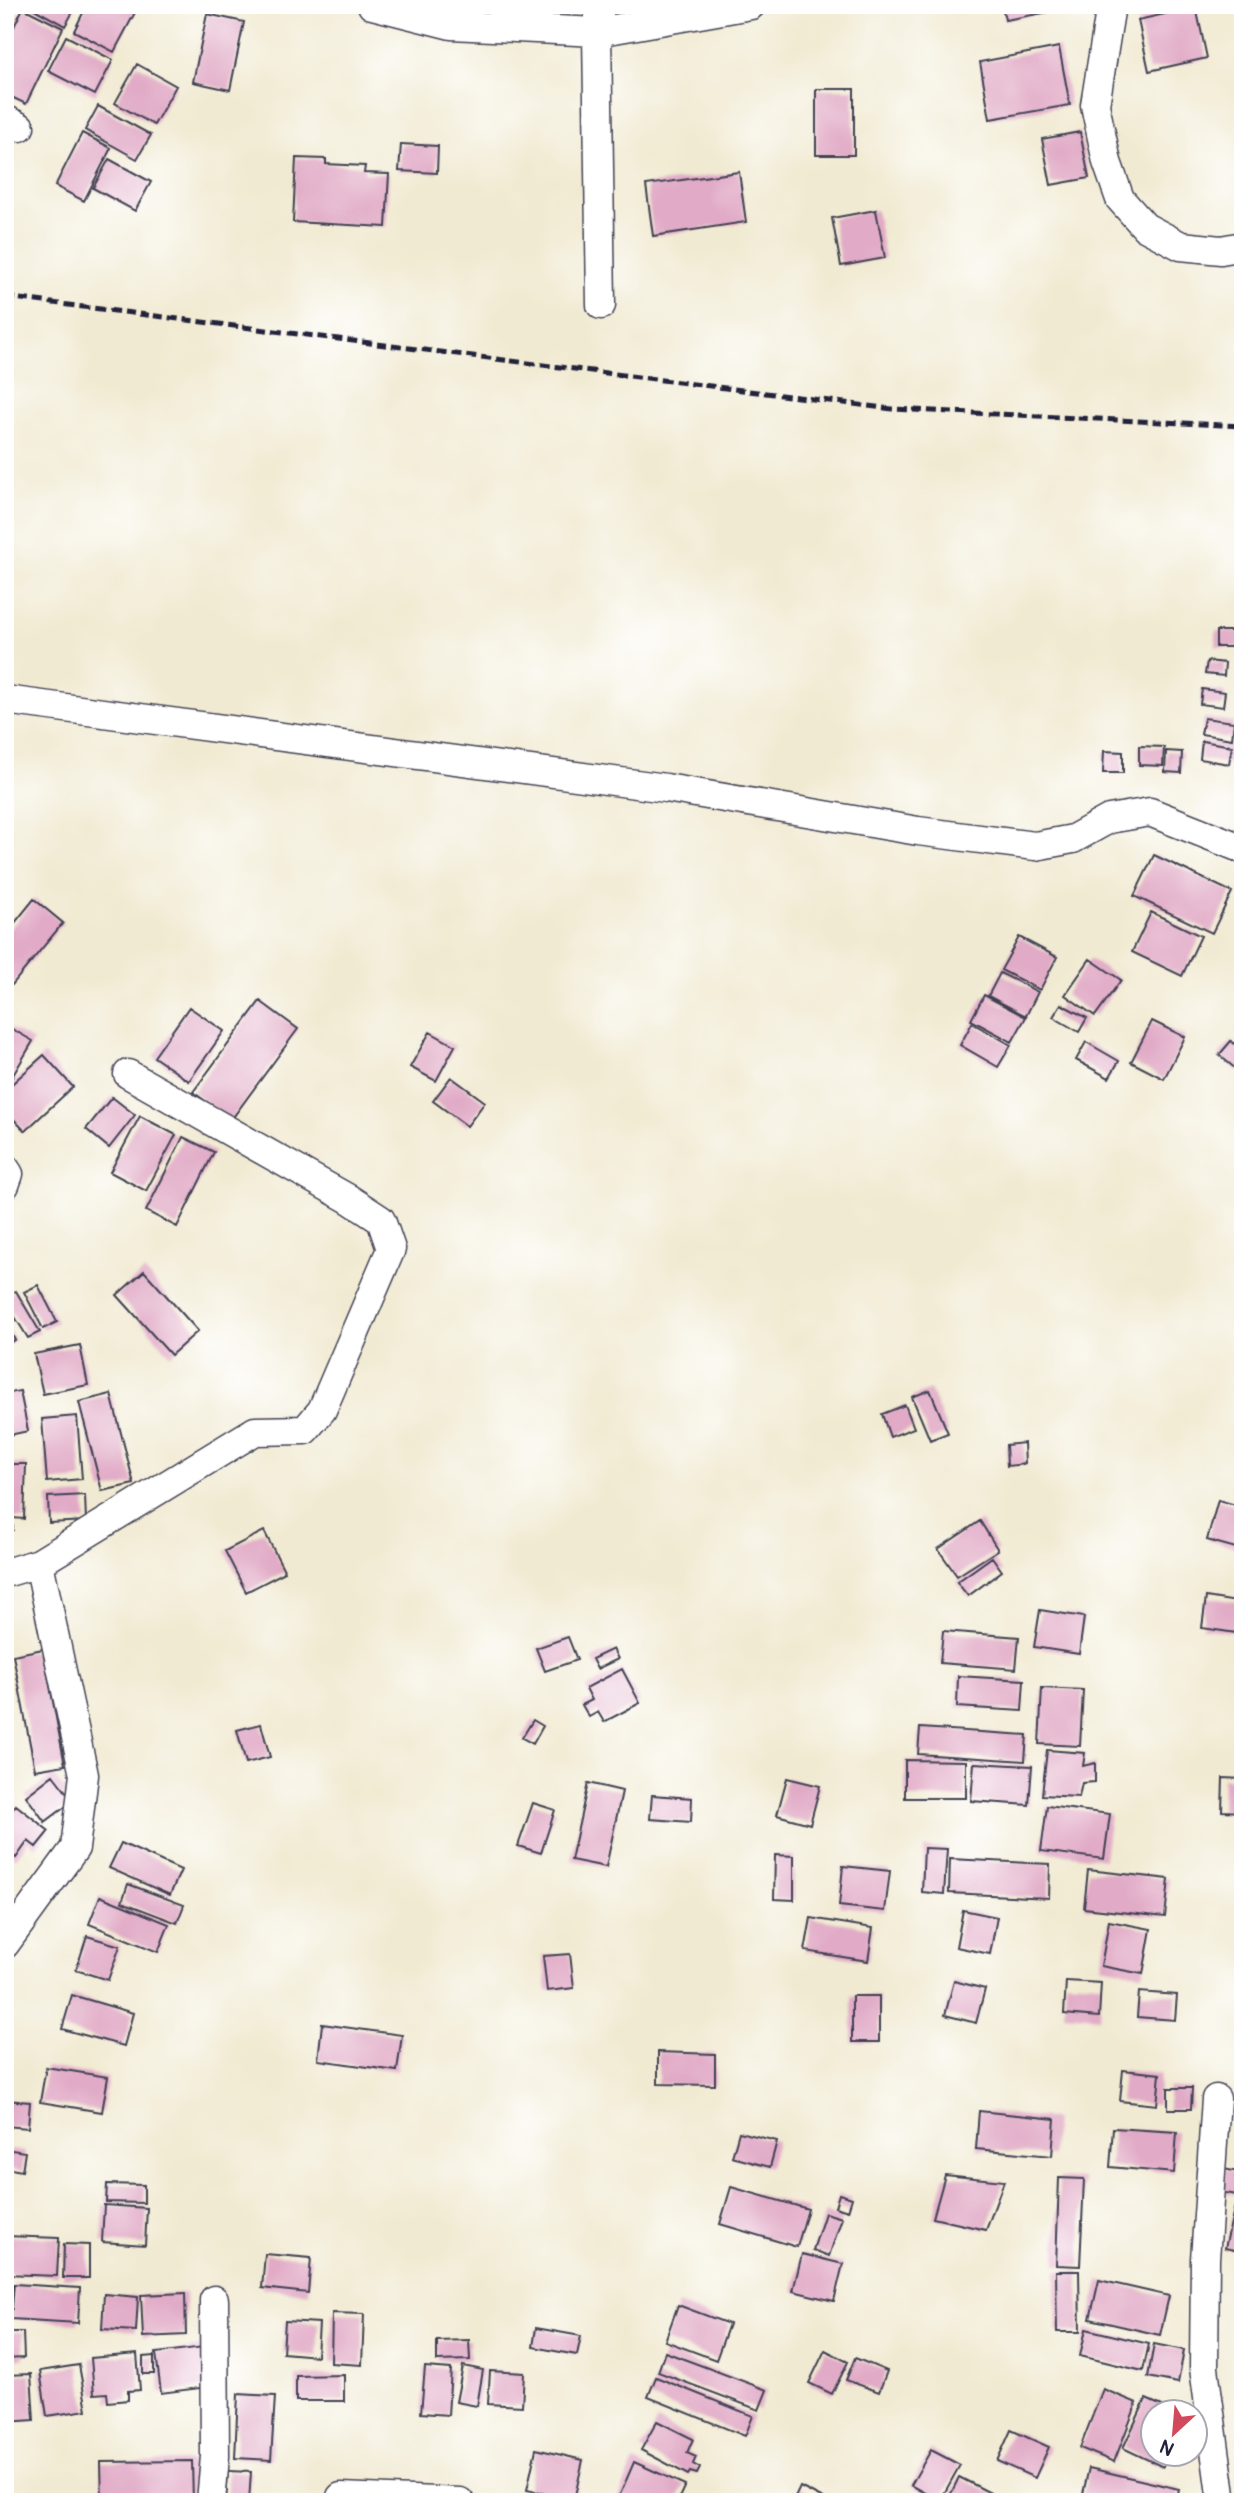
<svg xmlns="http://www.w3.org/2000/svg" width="1248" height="2507" viewBox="0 0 1248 2507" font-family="Pangolin,sans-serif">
  <rect width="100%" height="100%" fill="#fff"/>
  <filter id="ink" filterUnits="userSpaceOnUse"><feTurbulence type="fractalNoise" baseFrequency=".0143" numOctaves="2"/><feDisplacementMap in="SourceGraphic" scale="14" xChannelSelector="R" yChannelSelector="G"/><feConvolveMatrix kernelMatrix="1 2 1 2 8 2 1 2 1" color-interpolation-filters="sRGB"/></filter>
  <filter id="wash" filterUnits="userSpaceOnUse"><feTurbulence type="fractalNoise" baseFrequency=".00686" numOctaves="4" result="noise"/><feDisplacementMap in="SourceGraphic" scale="28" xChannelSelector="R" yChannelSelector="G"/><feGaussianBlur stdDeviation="1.57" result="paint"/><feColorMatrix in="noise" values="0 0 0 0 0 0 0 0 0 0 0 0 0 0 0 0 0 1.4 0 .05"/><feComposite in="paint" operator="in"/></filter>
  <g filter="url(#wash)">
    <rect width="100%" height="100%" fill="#f1ead2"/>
    <g id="blocks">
      <path fill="#e1aac6" d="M27,5H77L65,26Z
        M87,5H139L114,52L74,31Z
        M470,5H546V11Z
        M1002,5H1059L1060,10L1005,20Z
        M1196,7L1207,58L1149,71L1138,20Z
        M23,8L63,28L26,104L5,94V45Z
        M207,14L244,22L230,90L193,82Z
        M66,36L113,60L95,95L48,71Z
        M1059,47L1070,105L990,119L980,62Z
        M137,64L176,86L154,125L115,103Z
        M816,89H854V155H816Z
        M98,106L151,135L137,159L85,130Z
        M1080,132L1089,178L1051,185L1042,139Z
        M82,133L111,148L84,201L55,186Z
        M401,144L438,146L437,173L399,171Z
        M296,158L326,159V164L365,166L364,173L389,174L386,227L293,222Z
        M109,159L151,182L135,211L93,188Z
        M739,172L746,222L653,236L646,185Z
        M876,210L885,258L841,266L832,218Z
        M1216,631H1243V647H1216Z
        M1207,661L1225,663L1224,676L1205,674Z
        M1202,689L1225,692L1223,707L1200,704Z
        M1204,718L1234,722L1232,739L1201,734Z
        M1202,741L1232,746L1229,764L1200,759Z
        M1139,746L1164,747L1163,766L1139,765Z
        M1104,751L1123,752V773H1103Z
        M1166,751L1182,752L1181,773L1165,772Z
        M1239,751H1243V767L1237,766Z
        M1154,855L1232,892L1212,933L1134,896Z
        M34,899L63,923L12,985L5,980V935Z
        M1151,912L1201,936L1182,976L1132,952Z
        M1019,937L1057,957L1040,990L1001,970Z
        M1090,959L1121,980L1095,1016L1065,995Z
        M1000,973L1038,992L1026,1016L988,996Z
        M984,995L1026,1017L1012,1042L971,1020Z
        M260,1001L298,1029L231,1120L193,1092Z
        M1061,1004L1087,1018L1079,1032L1053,1017Z
        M189,1007L224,1031L189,1081L154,1057Z
        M1152,1021L1185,1037L1164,1079L1131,1062Z
        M972,1023L1011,1045L998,1067L960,1045Z
        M5,1025L33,1041L12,1077L5,1074Z
        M430,1032L455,1046L436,1081L410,1067Z
        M1231,1041L1243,1051V1075L1219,1055Z
        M1086,1042L1119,1061L1109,1078L1076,1060Z
        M44,1055L73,1087L25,1131L5,1110V1090Z
        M451,1077L485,1102L467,1126L433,1101Z
        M112,1097L135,1115L109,1148L86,1129Z
        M140,1116L176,1135L146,1191L110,1172Z
        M183,1137L214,1152L177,1227L146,1211Z
        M144,1271L198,1331L171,1355L117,1295Z
        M38,1285L57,1322L43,1329L24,1292Z
        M16,1291L40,1332L28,1338L5,1301V1297Z
        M5,1323L15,1340L5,1345Z
        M80,1345L88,1385L43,1394L34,1354Z
        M930,1390L948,1433L930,1440L912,1397Z
        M20,1391L28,1431L5,1436V1394Z
        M111,1394L134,1484L102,1491L79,1402Z
        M905,1405L914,1428L890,1437L882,1414Z
        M77,1416L82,1479L47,1482L42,1419Z
        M1024,1443L1025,1464L1007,1466L1006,1445Z
        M5,1464H26L24,1519L13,1518V1530H5Z
        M85,1495L86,1521L49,1523L48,1497Z
        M1218,1500L1243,1507V1550L1207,1540Z
        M980,1521L998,1550L957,1576L938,1549Z
        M264,1531L285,1572L246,1592L225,1551Z
        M992,1557L1002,1571L968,1596L957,1582Z
        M1206,1597L1243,1603V1634L1202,1628Z
        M1040,1610L1084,1617L1079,1654L1034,1647Z
        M943,1631L1019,1637L1016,1669L940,1663Z
        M568,1637L577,1660L545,1671L536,1648Z
        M43,1649L65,1765L35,1770L13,1655Z
        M613,1649L618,1659L597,1669L592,1659Z
        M622,1669L640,1703L604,1722L598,1712L589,1717L582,1705L592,1700L586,1688Z
        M958,1676L1024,1680L1022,1711L957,1707Z
        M1042,1688L1083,1690L1080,1746L1039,1744Z
        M533,1720L543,1726L533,1744L522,1738Z
        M261,1724L270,1757L246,1763L237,1730Z
        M920,1728L1027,1735L1025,1761L918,1754Z
        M1047,1750L1085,1753L1083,1766L1095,1763V1782L1082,1783L1079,1797L1042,1795Z
        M905,1760L966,1761V1798H905Z
        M974,1763L1032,1766L1029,1805L971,1801Z
        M53,1775L73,1801L45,1822L26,1796Z
        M787,1778L820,1786L810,1824L777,1815Z
        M1223,1778L1243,1779V1812L1222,1811Z
        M588,1783L622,1791L606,1867L571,1860Z
        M652,1795L692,1798L691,1822L650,1819Z
        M533,1803L555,1810L541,1853L518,1846Z
        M16,1805L49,1831L36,1847L28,1841L16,1858L5,1850V1819Z
        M1047,1806L1110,1814L1104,1859L1041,1851Z
        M121,1843L181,1870L170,1895L109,1868Z
        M924,1848L947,1849L944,1894L922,1892Z
        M775,1855L794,1856V1900L774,1899Z
        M950,1859L1050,1864L1049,1898L949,1893Z
        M843,1866L890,1871L885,1911L839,1906Z
        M1088,1870L1169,1879L1165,1917L1084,1908Z
        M128,1884L184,1905L177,1923L122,1902Z
        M100,1896L169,1924L158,1952L89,1924Z
        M963,1910L997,1917L990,1954L956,1947Z
        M811,1918L873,1928L868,1961L805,1951Z
        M1109,1921L1151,1929L1143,1974L1101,1966Z
        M87,1936L120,1946L108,1980L76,1970Z
        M570,1954L574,1988L547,1991L543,1956Z
        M954,1981L985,1989L976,2023L945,2015Z
        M1066,1981L1101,1983L1099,2017L1064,2014Z
        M1139,1992L1177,1995L1175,2020L1137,2017Z
        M72,1995L133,2013L124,2046L62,2029Z
        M852,1996H879V2042H852Z
        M322,2024L402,2035L397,2071L318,2060Z
        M658,2052L715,2054V2085L658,2084Z
        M46,2067L108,2077L102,2112L40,2102Z
        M1123,2070L1160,2074L1157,2105L1120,2101Z
        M1168,2088H1192L1191,2109H1168Z
        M5,2100L30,2102L28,2128L5,2126Z
        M979,2111L1055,2119L1052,2156L976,2149Z
        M1113,2128L1177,2132L1174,2173L1110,2167Z
        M739,2132L777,2141L770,2167L732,2157Z
        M5,2149L25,2152L22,2171L5,2168Z
        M1224,2169L1243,2173V2196L1220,2192Z
        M945,2175L1004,2181L986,2230L933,2218Z
        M1059,2178L1084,2179L1080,2266L1056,2265Z
        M107,2184L144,2185V2203L106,2202Z
        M731,2187L808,2209L797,2247L720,2224Z
        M839,2194L852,2198L848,2211L835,2207Z
        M1236,2201L1243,2203V2252L1225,2248Z
        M104,2205L147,2208L145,2245L102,2242Z
        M825,2213L842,2218L829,2256L813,2250Z
        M5,2236L59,2238L57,2276L5,2274Z
        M64,2244L89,2245V2278H63Z
        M265,2254L311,2258L308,2293L262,2288Z
        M802,2254L843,2264L834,2301L793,2291Z
        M1056,2271H1079L1080,2332H1057Z
        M1099,2280L1169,2296L1160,2335L1090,2319Z
        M14,2284L80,2288L78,2323L11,2319Z
        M185,2293L186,2335L143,2337L141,2295Z
        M104,2294L138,2297L136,2331L102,2329Z
        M678,2305L729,2324L716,2360L665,2341Z
        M332,2313L364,2314L362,2365L331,2363Z
        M285,2321L319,2323L317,2356L283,2353Z
        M536,2328L581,2336L577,2355L533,2347Z
        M1086,2329L1149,2344L1143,2371L1080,2356Z
        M5,2332H23L24,2358L5,2359Z
        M469,2340L470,2360L437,2361V2341Z
        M1154,2344L1184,2350L1178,2383L1148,2377Z
        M203,2347L208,2387L161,2393L156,2353Z
        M825,2350L848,2362L832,2394L809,2383Z
        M665,2352L767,2390L759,2410L658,2372Z
        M137,2354L140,2390L128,2391V2400L108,2402L107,2393L94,2394L91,2358Z
        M154,2356V2374H143V2357Z
        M855,2358L887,2371L879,2392L846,2380Z
        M79,2365L87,2410L47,2416L40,2371Z
        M463,2366L483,2370L477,2406L456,2402Z
        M425,2367L451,2369L448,2415L421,2413Z
        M490,2371L524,2373L522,2406L488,2404Z
        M31,2374L34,2420L5,2422V2375Z
        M344,2375V2401H296V2376Z
        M656,2377L753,2416L745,2436L648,2397Z
        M1103,2389L1137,2403L1114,2462L1080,2448Z
        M238,2394L275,2396L271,2460L235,2458Z
        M1146,2399L1176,2412H1154V2454H1169L1163,2467L1123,2448Z
        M657,2421L693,2439L687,2453L696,2457L693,2464L700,2468L697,2474L690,2472L688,2475L641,2450Z
        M1011,2430L1049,2447L1035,2478L997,2461Z
        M536,2449L583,2460L574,2500L527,2490Z
        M931,2450L960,2465L940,2501L911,2485Z
        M192,2461L193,2502H102L101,2462Z
        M634,2462L685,2485L677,2502H624L618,2499Z
        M1089,2468L1179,2489L1176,2502H1081Z
        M228,2471L251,2472L249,2502H226Z
        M959,2477L1008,2502H947Z
        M800,2487L829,2502H793Z"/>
    </g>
  </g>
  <g filter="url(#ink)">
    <use href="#blocks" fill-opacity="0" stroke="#414052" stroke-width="2"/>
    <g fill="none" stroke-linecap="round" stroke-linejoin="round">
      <g stroke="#414052" stroke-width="31">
        <path id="minor" d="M372,5L451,25L597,32L751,5
          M600,5L597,32L601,305
          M1111,5L1095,105L1107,162L1120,199L1145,227L1181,246L1221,250L1243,246
          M5,119L20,127
          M5,700L666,788L918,831L1035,846L1073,839L1109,819L1150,812L1243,849
          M5,1168L9,1174L5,1185
          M39,1563L255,1431L305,1430L322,1410L391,1249L381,1220L349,1199L128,1074
          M5,1573L39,1563L84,1775L75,1848L5,1944
          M1216,2099L1205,2259L1204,2368L1222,2502
          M341,2497L460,2502
          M211,2502L215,2456L214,2300"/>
      </g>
      <use href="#minor" stroke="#fff" stroke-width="28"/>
      <path stroke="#22223b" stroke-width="5" stroke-dasharray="10 5" stroke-linecap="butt" d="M5,297L892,409L1243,426"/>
    </g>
  </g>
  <rect width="1248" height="2507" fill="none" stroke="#fff" stroke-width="28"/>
  <g transform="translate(1174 2433) rotate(206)"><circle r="33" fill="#ffffff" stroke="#a7a7b1" stroke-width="2"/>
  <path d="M0-5L12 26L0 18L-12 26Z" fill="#d1495b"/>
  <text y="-10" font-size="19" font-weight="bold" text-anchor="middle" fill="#22223b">N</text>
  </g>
</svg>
